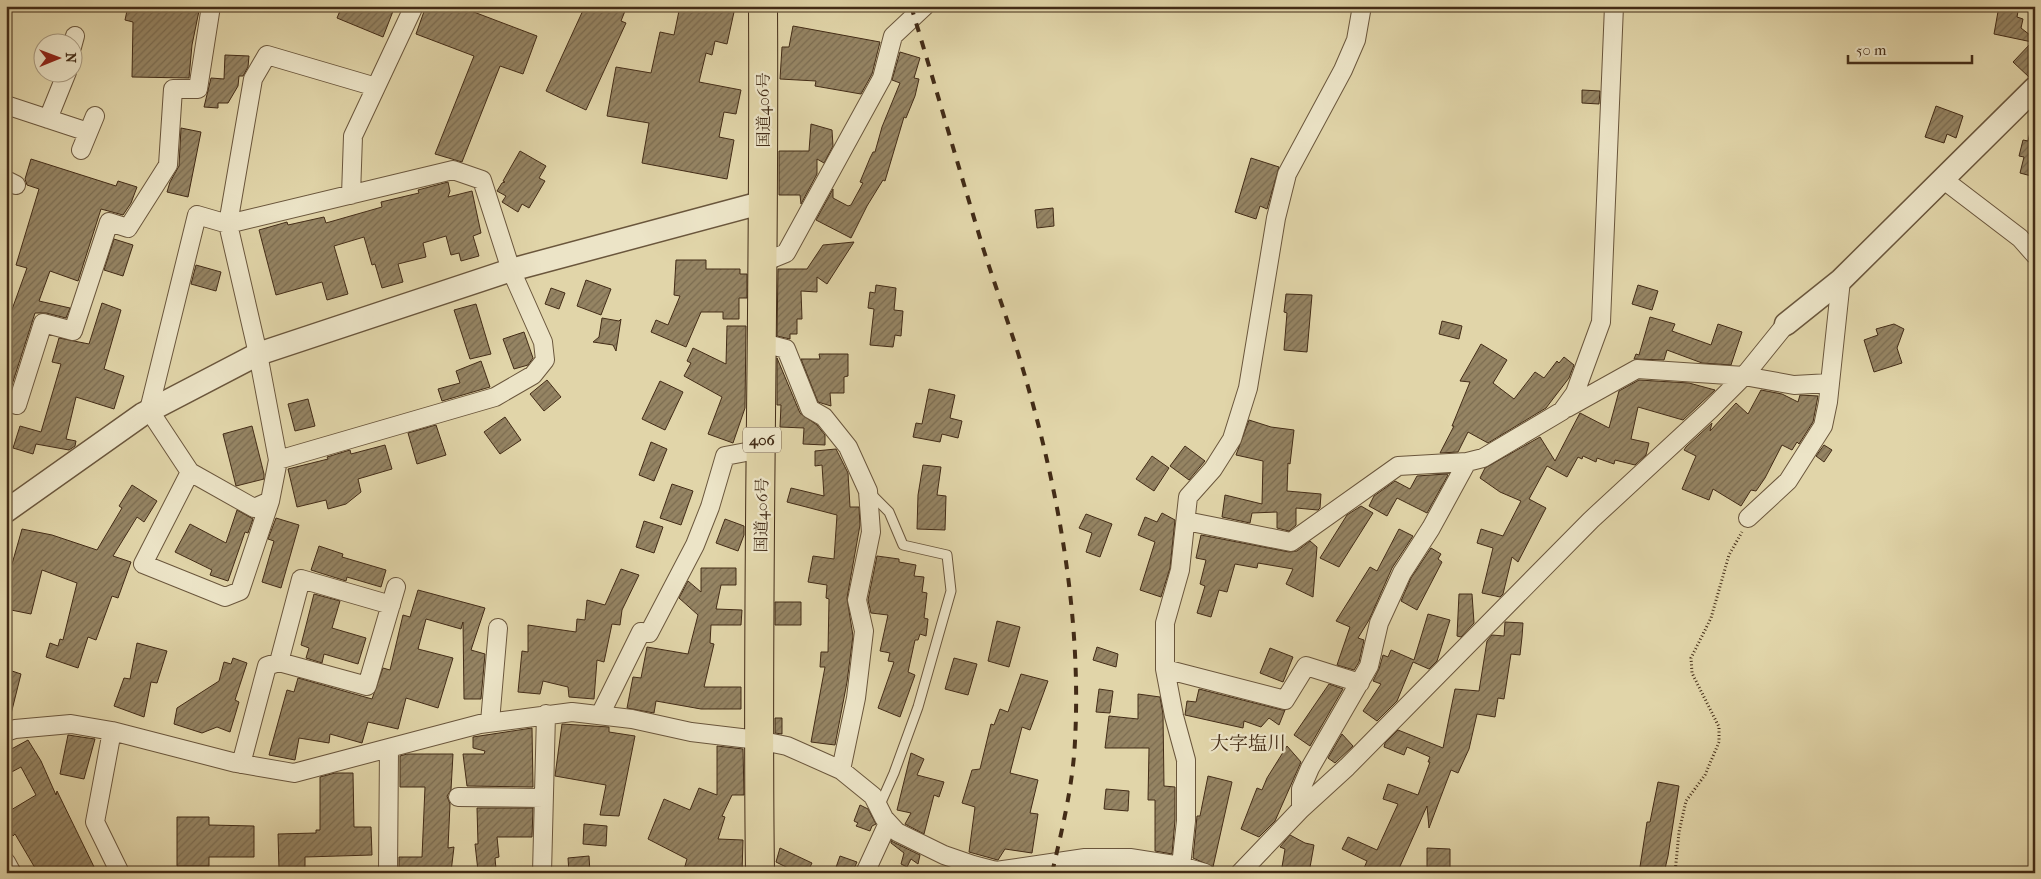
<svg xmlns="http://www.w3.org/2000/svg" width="2041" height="879" viewBox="0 0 2041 879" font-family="'IM FELL French Canon','Noto Serif JP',serif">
  <defs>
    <pattern id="building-hatch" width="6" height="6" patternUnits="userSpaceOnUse" patternTransform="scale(1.25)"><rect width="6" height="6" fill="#958463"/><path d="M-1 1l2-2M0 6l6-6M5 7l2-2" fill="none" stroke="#7b6c51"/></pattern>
  </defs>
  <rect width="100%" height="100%" fill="#e1d5a9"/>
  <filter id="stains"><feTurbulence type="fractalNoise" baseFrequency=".004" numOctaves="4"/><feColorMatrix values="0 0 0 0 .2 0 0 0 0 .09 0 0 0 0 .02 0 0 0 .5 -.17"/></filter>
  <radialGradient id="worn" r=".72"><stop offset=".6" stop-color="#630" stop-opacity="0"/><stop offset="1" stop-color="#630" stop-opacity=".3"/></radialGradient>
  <path fill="url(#building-hatch)" stroke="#432c17" d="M128,6H200L192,45L189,78L132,77L133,22L125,20Z
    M342,6H395L383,37L337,18Z
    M426,6H458L537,36L523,74L500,66L462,162L435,154L474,56L416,34Z
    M585,6H615L625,11L621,21L626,23L586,110L546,91Z
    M680,6H711L734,12L727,44L715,41L712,55L706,53L699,82L741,90L736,114L724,112L719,137L734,140L727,179L642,163L649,123L607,116L616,67L651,73L660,32L674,35Z
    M1999,6H2019L2017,17L2023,19L2021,28L2035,39V75L2029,77L2013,62L2032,42L1994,34Z
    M793,26L880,42L872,74L861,94L815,86L816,81L780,79L782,47H789Z
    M900,52L920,58L914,78L919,79L915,96L906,118L904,117L885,181L883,180L867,206L851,238L816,220L833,189V198L848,206L851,205L863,183L860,182L870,158L873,152H875L882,127L900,83L892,80Z
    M225,55L249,56L248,67L243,76H239L238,86L228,103H218V108L204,107L211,78L224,79Z
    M1582,90L1600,91L1599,104L1582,103Z
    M1936,106L1963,116L1956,138L1947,134L1944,143L1925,137Z
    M811,124L832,130L833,146L824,163L817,159V174L801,204L800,195H779V151H809Z
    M181,128L201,132L188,197L167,192L170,182L179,166Z
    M2030,132L2035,133V177L2020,173L2024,157L2019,156L2023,140L2028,141Z
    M520,151L546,166L539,178L545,181L529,208L522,204L518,212L502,202L506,196L497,191L502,183L505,182L503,181Z
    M1251,158L1279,167L1267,209L1260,206L1256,219L1235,212Z
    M31,159L116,186L118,181L137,187L131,203L123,215L101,209L78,281L50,271L39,301L70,308L66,318L46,313H35L10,391H6V326L27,268L16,265L39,189L27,185L25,179Z
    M448,182L450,191L448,197L472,191L481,233L473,236L479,256L461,261L459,253L451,255L446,236L423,243L426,257L398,264L403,282L382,288L375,264L372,265L364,237L334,246L348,294L327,300L322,282L276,295L259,230L287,222L288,225L324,217L326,223L382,207L381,202L419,193L418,190Z
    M1053,208L1054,226L1037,228L1035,210Z
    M114,239L133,245L123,276L104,270Z
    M854,242L827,284L817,277V292L801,291L802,319H797V334H790V339L777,336L778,269H807L823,245Z
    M676,260H706V269H740V274H747V298H739V319H723V312H701L686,347L651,332L656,320L668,325L680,296L674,295Z
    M196,265L221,272L216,291L191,284Z
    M586,280L611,289L601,315L577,306Z
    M876,285L896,288L894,310L903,311L901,336L895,335L893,347L870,345L874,309L868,308L870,292L875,293Z
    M1638,285L1658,291L1652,310L1632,304Z
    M551,288L565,293L559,309L545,304Z
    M1286,294L1312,295L1307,352L1284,350L1287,313L1284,312Z
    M102,303L121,310L104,369L124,376L114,409L76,397L66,439L76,441L75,446L69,450L36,444L33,454L13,448L20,426L41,432L61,364L52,362L59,338L89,344Z
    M476,304L491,354L470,359L454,310Z
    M1650,317L1675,324L1672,331L1711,345L1718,324L1742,332L1731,365L1702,363L1667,350L1664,360L1634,359L1636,354L1639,355Z
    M602,318L619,321L621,319L616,351L613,345L593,342L599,337Z
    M1442,321L1462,326L1459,339L1439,334Z
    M1894,324L1904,329L1897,348L1902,363L1874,372L1864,340L1878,335L1876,329Z
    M727,326H746L745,408L733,443L708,434L722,397L684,376L691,363L687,361L693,348L726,364Z
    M524,332L533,358L528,365L514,369L503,339Z
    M1481,344L1507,360L1493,383L1514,399L1535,372L1544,378L1557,361L1559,363L1564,357L1574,365L1569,378L1546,408L1488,443L1468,432L1458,452L1440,453L1454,426H1452L1470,382L1460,381Z
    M819,354H848V376L844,377V393H830L831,406L818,402L801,359H820Z
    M777,358L800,413L817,425L825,435V445L803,444L804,428L780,427L781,405H777Z
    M481,361L490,387L442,401L438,389L460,383L456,371Z
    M547,380L561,397L544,411L530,394Z
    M1639,380L1689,383L1715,390L1683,420L1638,407L1631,439L1649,443L1646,455L1635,465L1615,460L1614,464L1597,458L1596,462L1583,456L1582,459L1578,457L1567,477L1547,466L1529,499L1546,508L1518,562L1512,557L1503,594L1500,597L1482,593L1493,548L1477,543L1481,529L1503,536L1521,501L1500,492L1480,478L1485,468L1540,437L1555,461L1580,413L1609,428L1619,391Z
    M660,381L683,392L665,430L642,419Z
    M929,389L955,395L950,418L962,421L958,438L942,434L940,442L913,437L916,423L922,424Z
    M1761,390L1782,394L1798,402L1800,395L1818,396L1813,422L1799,444L1797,442L1792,450L1782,445L1765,478L1756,491L1751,490L1741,506L1713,489L1709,500L1682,489L1696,456L1684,450L1686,447L1712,423L1710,431L1736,403L1748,414Z
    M308,399L315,426L295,431L288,404Z
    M505,417L521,440L500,454L484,432Z
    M1249,420L1271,427L1294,430L1290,464L1288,463L1287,491L1321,494L1320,508L1318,510L1296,508V525L1289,531L1277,528V512L1252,513L1250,523L1222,517L1225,495L1262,504L1263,461L1236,455Z
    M436,425L446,455L417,464L408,433Z
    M252,426L264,474V479L236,486L223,434Z
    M651,442L667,449L654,481L639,475Z
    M385,445L392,469L358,479L361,492L346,504L328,509L326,500L297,507L288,469L328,459L327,457L350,450L351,454Z
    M1824,445L1832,450L1824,462L1816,456Z
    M1185,446L1205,461L1189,480L1170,466Z
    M836,449L848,473L850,507H859L860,525L847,598L853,636L847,682L835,745L811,742L825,667H820L821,652H828L829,599L826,598L827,585L808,582L813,556L834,559L837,515L787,502L791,488L824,496L822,465L815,466V451Z
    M1152,456L1169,468L1154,491L1136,479Z
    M923,465L941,467L937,495L946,496L945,530L917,529L918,495Z
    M1446,474L1448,475L1427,513L1397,498L1387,516L1369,506L1374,496L1395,481L1410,489L1417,476Z
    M672,484L693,491L681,525L660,518Z
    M132,485L157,501L144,522L137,517L113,556L131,562L118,598L112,596L96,640L88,637L78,668L46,657L50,643L58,646L60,639L63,640L77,583L42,570L31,614L6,609V585L22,529L52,535L97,550L122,508L119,506Z
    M1361,506L1373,513L1339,567L1320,558L1347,515Z
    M237,510L253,519L248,533L245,532L228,581L210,575L212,570L175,552L190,524L226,543Z
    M1162,513L1175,520L1170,568L1161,597L1140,590L1155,542L1138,535L1145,517L1157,522Z
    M1086,514L1112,524L1100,557L1086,552L1092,533L1079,528Z
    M276,518L299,525L281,588L262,582L274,541L268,539Z
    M725,519L744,526V535L738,551L716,543Z
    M644,521L663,527L654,553L636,547Z
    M1399,529L1413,536L1392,568L1369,620L1358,638L1364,640L1359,662L1354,670L1337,665L1350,627L1336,621L1370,567L1377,571Z
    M1201,535L1289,552L1297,551L1310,541L1317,547L1313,597L1286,584L1293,569L1258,563L1257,568L1235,564L1227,592L1219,590L1211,617L1197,613L1205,586L1200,584L1206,560L1196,558Z
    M319,546L343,554L342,557L386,570L381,587L347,577L346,581L311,570Z
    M1431,548L1441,554L1438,559L1442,562L1417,610L1401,601L1411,578Z
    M877,556L899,559V562L916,565L914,576L924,577L922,592L927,593L924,618L928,619L926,636L920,634L918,640H915L908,672L915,675L900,717L878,708L894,662L888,661L890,653L880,651L888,615L871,613L868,600Z
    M701,568H736V585H721L716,609L742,610L741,625H711L710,643L714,644L704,687H741V709H701L656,701L654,713L627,708L633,677L641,678L647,647L688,654L698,615L679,598L688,581L701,592Z
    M621,569L639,575L622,610L620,625L612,624L604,662L597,660L594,699L569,697L568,687L543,681L540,694L518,692L522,651L528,652V625L576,632L577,619L585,620L587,600L605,605Z
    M418,590L485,608L471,650L485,654L481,699H464L463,622L461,629L426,619L418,649L453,658L438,708L406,698L398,729L368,722L362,743L330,734L329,743L299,738L295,760L269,755L287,690L294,692L298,678L372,699L383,668L390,670L403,615L410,617Z
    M314,594L340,601L332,628L366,638L358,664L324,654L322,663L306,658L309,648L301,645Z
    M1459,594H1472L1474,623L1461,637L1457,636Z
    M775,602H801V625H775Z
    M1428,614L1450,620L1437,661L1429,669L1413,662L1397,701L1377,721L1363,711L1381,684L1373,681L1379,669L1383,655L1388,657L1391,650L1414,660Z
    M997,621L1020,627L1009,667L988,661Z
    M1505,622L1523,623L1522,637L1520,655L1511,654L1504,699L1498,698L1495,717L1477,714L1469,749L1458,773L1451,770L1429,828L1427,806L1397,873H1362L1367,861L1342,849L1348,837L1377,850L1398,804L1383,799L1388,784L1418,795L1430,762H1428L1430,757L1407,747L1404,755L1384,747L1385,743L1398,730L1443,748L1455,689L1479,691L1487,641L1492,635L1504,636Z
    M137,643L167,651L157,683L151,682L144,717L114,706L124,678L130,679Z
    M1097,647L1118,654L1116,667L1093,660Z
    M1270,648L1293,657L1283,682L1260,673Z
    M233,658L247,663L235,700L239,702L230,732L217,727L202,733L174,724L177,708L219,681L224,662L231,664Z
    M954,658L977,664L968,695L945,689Z
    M6,669L21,674L11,714L6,713Z
    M1021,674L1048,681L1030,730L1022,727L1010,773L1038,780L1030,813L1038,814L1032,853L1005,849L998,860L994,859L969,852L975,807L962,803L972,770L980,769L991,724L994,725L1000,709L1008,712Z
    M1329,684L1343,689L1310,746L1294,735Z
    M1099,689L1113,691L1110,713L1096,712Z
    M1199,689L1282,710H1285L1279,725L1269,718L1261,727L1244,721L1243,728L1185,715L1187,701L1196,702Z
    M1138,694L1160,697L1163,714L1164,786L1175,787V820L1172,854L1155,851V800H1148L1149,748H1105L1109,716L1138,719Z
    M775,718H782V734L775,733Z
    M562,724L609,727V732L635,736L619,816L600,815L606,785L555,776Z
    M532,728L533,787L467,786L463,754H484L485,751L473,748V737Z
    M1342,734L1353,746L1335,763L1328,758Z
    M68,735L95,739L84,779L60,774Z
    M28,740L41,761L56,795L57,791L97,873H38L15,834L13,836L6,825V813L36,795L21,767L6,775V752Z
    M717,746L743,749L744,795H732L722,816L725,817L718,839L743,840L742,873H683L687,859L648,839L664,799L690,810L699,788L717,795Z
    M1287,746L1301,762L1275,821L1259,837L1241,829L1257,788L1262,790L1267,778Z
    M911,753L924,759L917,775L944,782L939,797L934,795L924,834L905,824L911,813L897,810Z
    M407,754H453L451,790L447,796L450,804L448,848L454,847L451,872L432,870L431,873H416L417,870L399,869V857H422L425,787H400V756Z
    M335,773H353L354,827H371L372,855L305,857V868L279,869L278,834L316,833V830H320V777Z
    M1208,776L1232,782L1213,867L1193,858L1197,816H1200Z
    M1658,782L1679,786L1668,856L1664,873H1639L1647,822H1650Z
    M1106,789L1129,791L1128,811L1104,809Z
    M860,805L868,809L876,824L872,826L870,831L856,826L858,823L854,821Z
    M477,808H533L532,837H497L499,857L495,858L496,869L478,871L475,844H478Z
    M177,817H209V825L254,826V857H209V866H177Z
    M584,824L607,826L606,846L583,844Z
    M1290,835L1305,843L1314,845L1309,873H1281L1285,849L1280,847Z
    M891,841L920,855L918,864L911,859L907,867L901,864L904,853L891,843Z
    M780,848L812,863L807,873H798L776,862Z
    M1427,848L1450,849V873H1427Z
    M589,856L590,873H569L568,858Z
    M840,856L857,862L852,873H834Z"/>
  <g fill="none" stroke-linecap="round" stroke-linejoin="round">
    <g stroke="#6a563c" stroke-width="11">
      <path id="service" d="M870,493L889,512L903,545L947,555L951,591L918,707L894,773L879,807"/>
    </g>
    <g stroke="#6a563c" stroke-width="20">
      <path id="minor" d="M72,47L75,36
        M376,87L414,6
        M6,105L88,132
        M48,119L67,72
        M81,150L95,116
        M6,180L16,185
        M1944,180L2020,238L2035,255
        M764,262L786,253L882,78L893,36L925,6
        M763,343L786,349L810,409L824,417L848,447L868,491L871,532L857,600L864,631L856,698L841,770
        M6,401L17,405L43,323L73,331L109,222L128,228L168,165L173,89H198L211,6
        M1567,408L1637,369L1744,376L1794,385L1830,383
        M190,472L143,564L225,597L240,591L270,501L278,460L258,354L228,224L253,79L267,55L376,87L353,136L351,195
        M270,501L254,508L190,472L149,410L197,215L228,224L453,170L482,180L511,270L543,342L545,360L533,375L495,397L278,460
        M1748,518L1788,481L1823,426L1828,402L1841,280
        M1186,521L1291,542L1398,466L1467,462
        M279,662L301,579L391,605
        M1165,669L1285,700L1306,666L1360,683
        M600,715L641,632L649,633L695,545L710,507L725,456L762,449
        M490,722L498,628
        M112,731L95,822L120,873
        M6,732L15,729L71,724L112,731L236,763L294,773L480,724L572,712L632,719L691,732L758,740L787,746L841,770L873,796L884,818L897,832L944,855L973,865L996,871L1085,858H1130L1181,866L1205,873
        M241,764L267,666L279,662L367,686L396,587
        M458,797L544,798
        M1301,809V789L1310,768L1369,666L1379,623L1402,573L1431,528L1467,462L1483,458L1562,411L1575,393L1601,322L1614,6
        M6,862L12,873
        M1181,866L1186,821V760L1174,716L1165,669V623L1180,570L1188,497L1213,469L1232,439L1248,388L1276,218L1287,174L1343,70L1356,40L1362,6
        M388,873L389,748
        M542,873L546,714
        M865,873L888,823
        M1240,873L1301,809L1347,767L1591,520L1710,410L1744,376L1786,324"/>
    </g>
    <g stroke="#6a563c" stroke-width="25">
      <path id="tertiary" d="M1786,324L1841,280L2035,88
        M6,511L143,414L258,354L511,270L764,202"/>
    </g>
    <g stroke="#432c17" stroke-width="30">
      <path id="trunk" d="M760,873C756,584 765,295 763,6"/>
    </g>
    <path stroke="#432c17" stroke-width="3" stroke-dasharray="1 2.5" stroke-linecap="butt" d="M1675,873L1679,832L1686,801L1705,775L1719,742V727L1692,673L1691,658L1711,618L1729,555L1742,532"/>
    <use href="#service" stroke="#ece4c7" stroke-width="9"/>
    <use href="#minor" stroke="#ece4c7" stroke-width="18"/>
    <use href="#tertiary" stroke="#ece4c7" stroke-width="22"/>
    <use href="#trunk" stroke="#e1d5a9" stroke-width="28"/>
    <path stroke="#432c17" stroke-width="4" stroke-dasharray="9 9" stroke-linecap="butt" d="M911,6C936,88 959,169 984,251C995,285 1007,319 1018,353C1056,476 1082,611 1075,741C1073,785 1062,830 1052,873"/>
  </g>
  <g text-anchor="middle" stroke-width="4.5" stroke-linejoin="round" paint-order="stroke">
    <rect fill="#ece4c7" stroke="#76634c" stroke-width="1" x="743" y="427.5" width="38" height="25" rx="4"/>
    <g font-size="15" font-weight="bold" fill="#432c17">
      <text x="762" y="445">406</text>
    </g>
    <g font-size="16" fill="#432c17" stroke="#ece4c7">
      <text transform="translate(763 110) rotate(-90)" y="6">国道406号</text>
      <text transform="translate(761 515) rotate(-89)" y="6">国道406号</text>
    </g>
    <g font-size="19" fill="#432c17" stroke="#ece4c7">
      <text x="1248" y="750">大字塩川</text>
    </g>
  </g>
  <rect width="2041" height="879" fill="none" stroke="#e1d5a9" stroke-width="25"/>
  <rect x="8" y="8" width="2026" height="864" fill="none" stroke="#432c17" stroke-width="2.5"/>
  <rect x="12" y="12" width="2016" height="854" fill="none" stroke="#432c17"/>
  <g transform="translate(58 58) rotate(89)"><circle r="24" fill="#ece4c7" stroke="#a89a81"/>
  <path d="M0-4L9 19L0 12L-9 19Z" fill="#8f2418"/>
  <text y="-8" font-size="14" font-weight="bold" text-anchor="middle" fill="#432c17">N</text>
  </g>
  <path d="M1848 55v8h124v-8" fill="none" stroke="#432c17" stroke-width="2.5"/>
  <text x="1856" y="55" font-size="15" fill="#432c17" stroke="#ece4c7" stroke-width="4" paint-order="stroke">50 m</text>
  <rect width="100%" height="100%" filter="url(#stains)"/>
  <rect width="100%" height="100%" fill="url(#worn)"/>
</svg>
